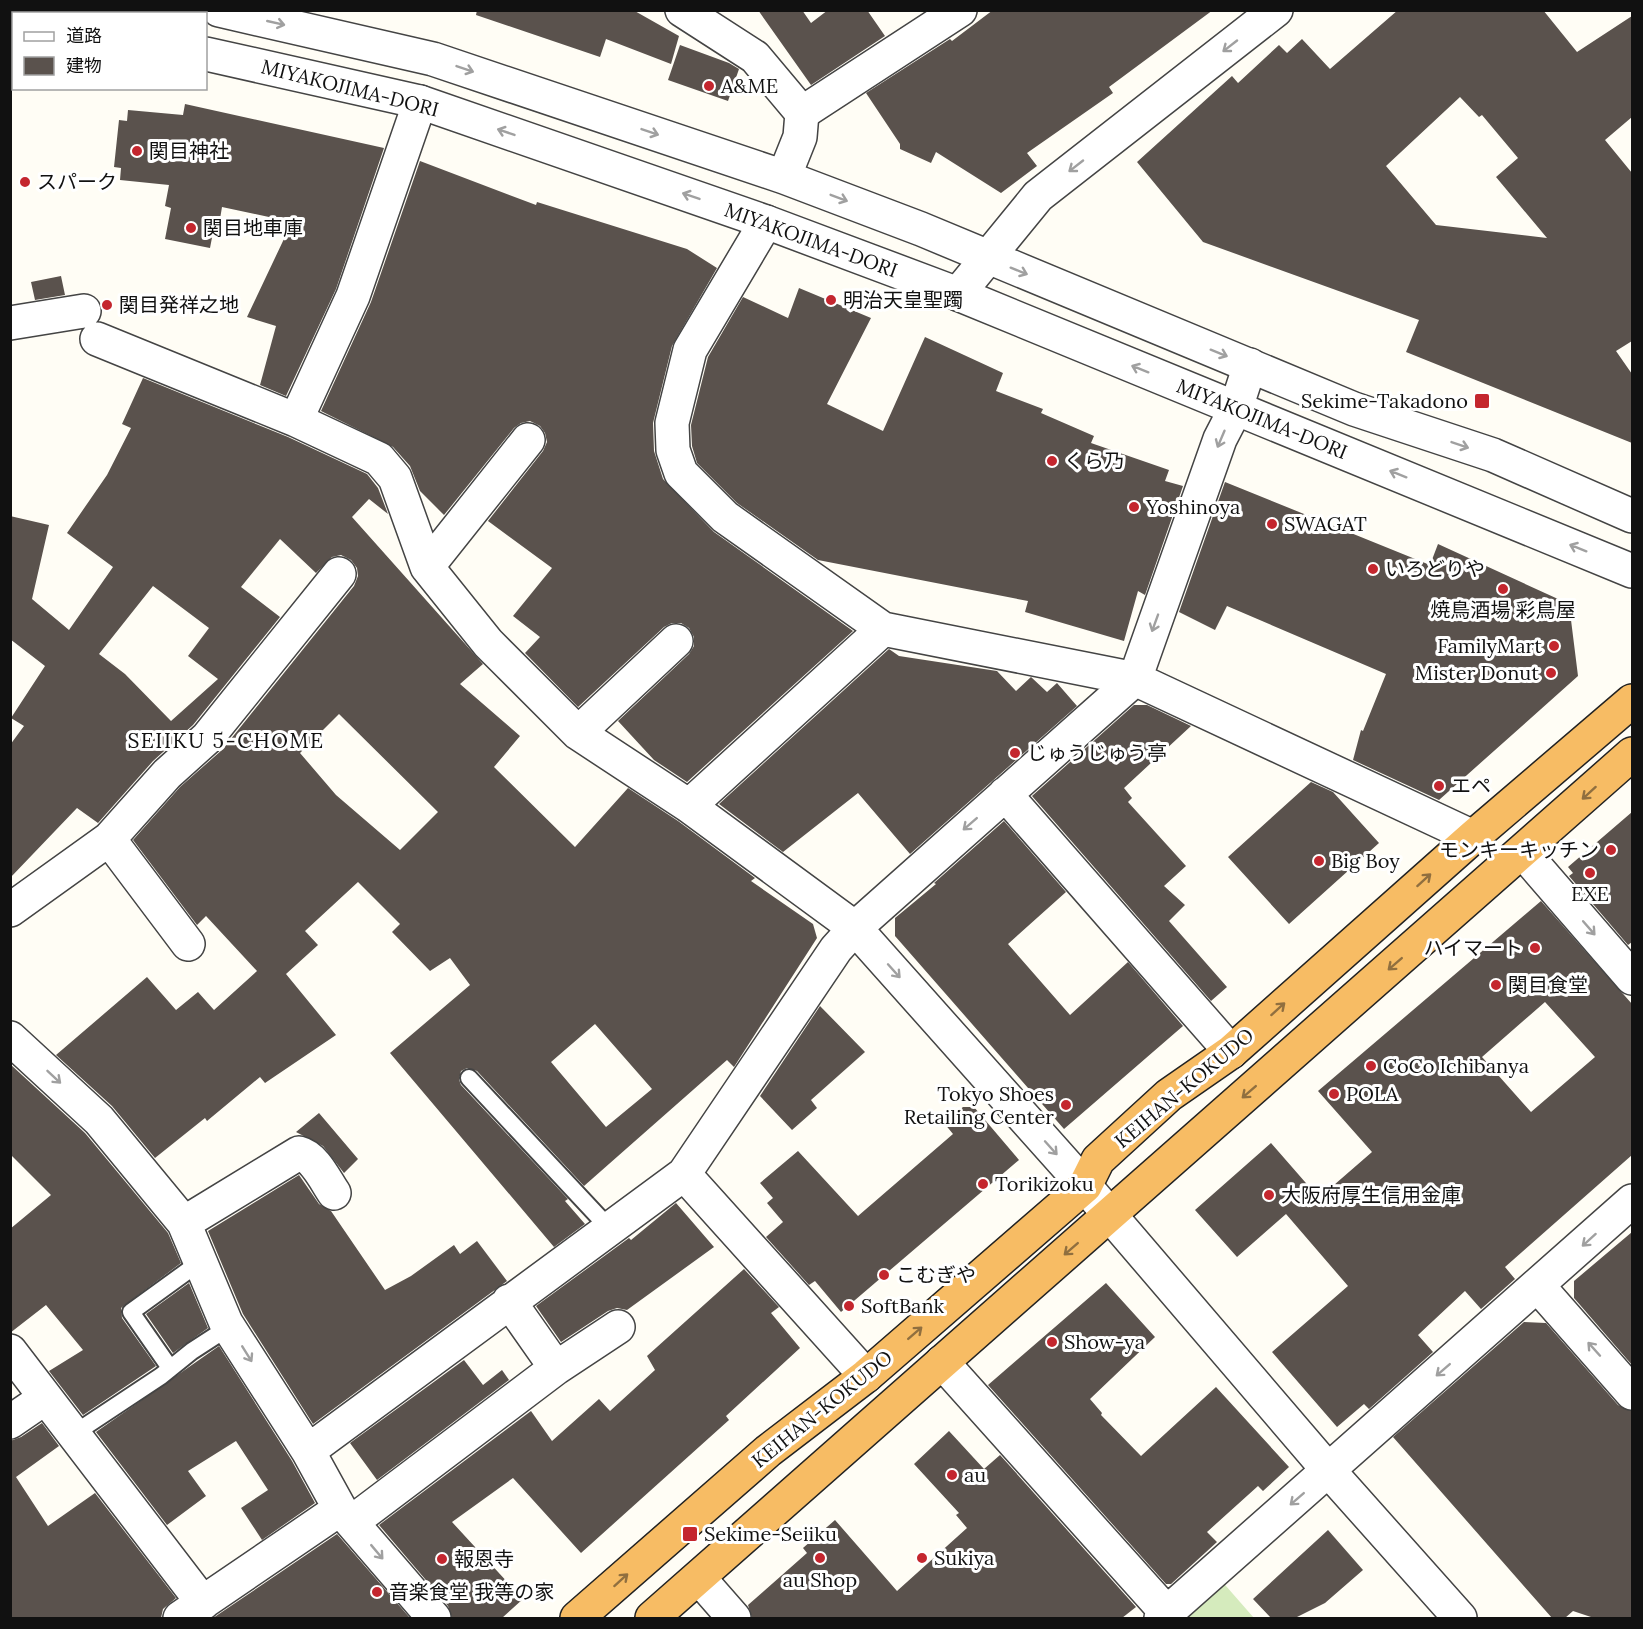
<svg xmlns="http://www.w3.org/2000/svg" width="1643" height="1629" viewBox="0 0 1643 1629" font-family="Lora,'Noto Sans JP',serif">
  <rect width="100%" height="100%" fill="#fffdf5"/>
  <path fill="#d5ebbd" d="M1219,1578L1254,1618H1174Z"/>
  <path fill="#5a524d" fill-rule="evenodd" d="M477,10H633L679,36L671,64L606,39L600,57L476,15Z
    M758,10H802L811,23L828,10H867L885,36L811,85Z
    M993,10H1213L1109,87L1113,93L1027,153L1037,166L1001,193L936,152L931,163L900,149V144L866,93L950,39L952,41Z
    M1398,10H1543L1577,52L1632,16V117L1605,140L1632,173V341L1616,351L1632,374V443L1406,352L1419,320L1203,242L1137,162L1232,76L1238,83L1279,45L1287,53L1302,39L1330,69ZM1460,97L1479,117L1482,115L1518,158L1496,177L1547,238L1436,225L1386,166Z
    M680,45L729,63L739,69L728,101L668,80Z
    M185,104L384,148L336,289L286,396L260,385L276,326L247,317L292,222L222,207L220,219L216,217L210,248L165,239L171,208L165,206L169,185L120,180L121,168L114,167L119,120L127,121L128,110L183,115Z
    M420,161L536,205L537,202L687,249L717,268L672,346L653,423L654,451L663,479L714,532L853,631L687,782L654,760L618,721L689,654L694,646V637L689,628L681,623H672L664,627L578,707L525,653L540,637L513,616L552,568L488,521L543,451L547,442L545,433L540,426L530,421L521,423L514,428L444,515L420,491L410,466L393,447L321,411L371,302Z
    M61,276L65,295L35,300L31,282Z
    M799,288L871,318L827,404L883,431L925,337L1003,373L996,391L1043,409L1041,413L1094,436L1091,443L1169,470L1165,481L1183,486L1145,595L1138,591L1124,641L1025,612L1028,601L818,560L737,503L697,463L692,446L691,425L708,357L743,297L788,318Z
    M143,378L288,437L367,474L378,488L388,514L369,499L352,517L483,664L460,684L520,736L494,767L575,847L628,788L678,821L755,878L751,881L813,924L817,938L734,1067L727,1060L584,1186L477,1071L467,1068L461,1071L459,1080L461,1085L568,1199L565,1201L585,1224L554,1247L390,1053L470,985L450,958L430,971L392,932L400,924L358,882L305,931L318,945L286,974L336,1035L265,1083L260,1077L207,1121L205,1118L155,1158L112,1106L56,1055L147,977L176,1010L198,992L214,1010L257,971L206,916L197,925L133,840L180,787L222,750L354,586L358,576L357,568L351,560L341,555L332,557L316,573L280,539L241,587L280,617L193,725L153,761L98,823L77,808L10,878V745L24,726L11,718L45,666L10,639V516L49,525L32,599L69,630L113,567L67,533L107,475L131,428L122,424ZM153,586L209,628L188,656L218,679L171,721L125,674L99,654ZM339,714L438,812L400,850L336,795L300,753ZM595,1024L652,1089L606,1127L551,1062Z
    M1225,482L1430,565L1438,544L1569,604L1578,676L1439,800L1353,760L1361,730L1363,731L1386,674L1227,606L1215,630L1179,612Z
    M889,649L899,656L997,671L1016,691L1031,677L1047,692L1057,683L1077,706L910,854L858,793L783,852L719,804Z
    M1134,705H1147L1191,726L1124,788L1132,798L1128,802L1186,866L1164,886L1185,905L1169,921L1227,987L1211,1001L1032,796Z
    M1311,782L1333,792L1379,843L1289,924L1228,857Z
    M1632,812V942L1628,945L1569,876L1573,873L1568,867Z
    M1004,821L1066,892L1008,944L1070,1015L1128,962L1183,1026L1064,1129L895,936V918L936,884L934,883Z
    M1541,901L1632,1004V1155L1505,1267L1515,1279L1481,1309L1465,1291L1418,1335L1433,1352L1369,1409L1364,1404L1337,1427L1272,1352L1348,1286L1286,1214L1237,1257L1195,1210L1271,1143L1319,1198L1372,1152L1318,1091ZM1545,1002L1595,1057L1531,1112L1482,1057Z
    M820,1006L865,1052L811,1100L817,1108L792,1130L760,1096Z
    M10,1064L85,1133L168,1233L181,1263L121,1308L122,1318L156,1366L83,1415L49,1371L83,1350L46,1305L10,1333V1229L51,1195L10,1154Z
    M963,1107H974L1019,1160L841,1312L815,1281L809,1285L766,1237L783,1222L767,1203L773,1198L760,1183L798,1151L858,1216L953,1134L944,1123Z
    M319,1113L358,1159L344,1173L323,1146L296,1132Z
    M299,1175L319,1204L331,1211L385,1290L411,1276L454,1245L460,1254L477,1241L507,1281L313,1424L243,1314L208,1231Z
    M676,1203L714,1247L627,1310L617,1308L608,1311L561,1342L536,1306L629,1238L631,1240Z
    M1632,1232V1365L1574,1298V1281Z
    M744,1269L779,1307L771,1313L800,1348L726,1416L729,1420L581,1553L513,1478L452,1522L523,1599L502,1618H452L448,1606L379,1525L531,1411L552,1441L599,1399L610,1411L655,1370L647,1356Z
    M189,1283L208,1328L173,1353L146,1314Z
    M1106,1283L1155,1337L1090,1399L1102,1413L1101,1415L1141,1456L1216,1387L1289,1467L1263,1491L1258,1486L1207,1532L1217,1542L1171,1584H1166L988,1385Z
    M1524,1322L1546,1323L1618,1405L1632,1411V1618H1594L1573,1611L1565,1618H1552L1393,1437Z
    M219,1346L292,1461L315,1503L262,1540L241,1508L268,1490L236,1441L188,1471L206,1496L167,1525L96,1432Z
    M464,1360L483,1385L502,1370L509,1380L377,1480L350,1443Z
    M42,1423L59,1446L16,1477L48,1526L95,1493L176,1598L163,1609L161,1618H10V1441L21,1437Z
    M949,1431L984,1469L1000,1455L1136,1607L1122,1618H752L748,1605L807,1553L803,1548L835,1520L897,1591L967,1528L956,1515L959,1513L914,1464Z
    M1328,1530L1363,1570L1325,1603L1295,1618H1271L1253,1599Z
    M337,1534L410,1618H213L216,1616Z"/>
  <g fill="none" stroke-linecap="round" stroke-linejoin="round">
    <g stroke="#444" stroke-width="20">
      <path id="service" d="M469,1078L610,1229
        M170,1368L131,1312L200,1262
        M72,1435L161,1376L192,1351L229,1327"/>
    </g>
    <g stroke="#444" stroke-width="36">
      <path id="minor" d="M802,113L960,10
        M766,222L690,350L672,423L673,450L681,473L725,517L883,629L1135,679L1473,837
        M958,294L1038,196L1276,10
        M10,323L84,311
        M97,339L296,420L379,459L395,478L427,567L488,643L578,733L689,806L855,928L1085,1186L1329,1471L1460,1618
        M296,420L353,296L420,102
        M427,567L528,440
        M578,733L676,641
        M1005,794L1231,1052
        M689,806L883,629
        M109,839L188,944
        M1523,852L1632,978
        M10,910L109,839L167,774L207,738L339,574
        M10,1038L99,1120L184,1223L226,1323L308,1451L340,1509L434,1618
        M684,1174L866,1376
        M184,1223L299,1153C315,1157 325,1180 334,1193
        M1538,1286L1632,1393
        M509,1301L556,1368
        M10,1351L203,1603
        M942,1362L1167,1613
        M308,1451L684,1174L836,949L855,928L1135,679L1220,439L1236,408L1250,365
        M352,1522L556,1368L618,1327
        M699,1578L734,1618
        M180,1618L340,1509
        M1161,1618L1632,1201"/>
    </g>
    <g stroke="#444" stroke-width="36">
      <path id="tertiary" d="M21,10L38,14
        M219,10L433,59L784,177L921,229L1354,409L1493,455L1632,516
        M682,10L755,57L802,113L800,137L784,177
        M206,54L420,102L766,222L958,294L1632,571
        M10,1422L45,1398"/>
    </g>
    <g stroke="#222" stroke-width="36">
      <path id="trunk" d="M577,1618L768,1451L866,1376L1085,1186L1098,1160L1169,1095L1231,1052L1473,837L1632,701
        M652,1618L1632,754"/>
    </g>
    <use href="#service" stroke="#fff" stroke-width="16"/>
    <use href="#minor" stroke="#fff" stroke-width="33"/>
    <use href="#tertiary" stroke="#fff" stroke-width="33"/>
    <use href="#trunk" stroke="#f7bc64" stroke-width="33"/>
  </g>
  <defs><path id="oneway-shaft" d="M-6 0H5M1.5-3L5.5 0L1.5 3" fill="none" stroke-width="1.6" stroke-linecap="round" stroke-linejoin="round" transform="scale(1.5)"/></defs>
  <g stroke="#a0a0a0">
    <use href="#oneway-shaft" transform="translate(276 23) rotate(13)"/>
    <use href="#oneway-shaft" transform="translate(1230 46) rotate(142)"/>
    <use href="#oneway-shaft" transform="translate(465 69) rotate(19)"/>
    <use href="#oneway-shaft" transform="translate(506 132) rotate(-161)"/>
    <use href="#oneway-shaft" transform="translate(650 132) rotate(19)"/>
    <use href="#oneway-shaft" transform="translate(1076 166) rotate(142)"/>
    <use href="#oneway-shaft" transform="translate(691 196) rotate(-161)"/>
    <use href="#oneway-shaft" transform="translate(839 198) rotate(21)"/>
    <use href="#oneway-shaft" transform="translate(1019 271) rotate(22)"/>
    <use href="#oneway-shaft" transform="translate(1219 353) rotate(22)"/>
    <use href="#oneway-shaft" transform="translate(1140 369) rotate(-158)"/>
    <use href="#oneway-shaft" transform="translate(1221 439) rotate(113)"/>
    <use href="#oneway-shaft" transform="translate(1460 445) rotate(19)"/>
    <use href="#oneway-shaft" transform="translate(1398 474) rotate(-158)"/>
    <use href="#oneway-shaft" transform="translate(1578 548) rotate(-158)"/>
    <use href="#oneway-shaft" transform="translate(1155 623) rotate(110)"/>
    <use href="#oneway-shaft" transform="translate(970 824) rotate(139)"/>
    <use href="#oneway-shaft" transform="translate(1589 928) rotate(49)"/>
    <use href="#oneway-shaft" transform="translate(894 971) rotate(48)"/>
    <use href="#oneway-shaft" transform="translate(54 1077) rotate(43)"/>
    <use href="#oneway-shaft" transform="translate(1051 1148) rotate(48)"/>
    <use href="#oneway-shaft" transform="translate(1589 1240) rotate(138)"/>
    <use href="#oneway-shaft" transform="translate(1594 1349) rotate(-132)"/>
    <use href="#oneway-shaft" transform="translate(247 1354) rotate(58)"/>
    <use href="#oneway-shaft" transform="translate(1443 1370) rotate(139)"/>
    <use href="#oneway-shaft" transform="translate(1297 1499) rotate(139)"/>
    <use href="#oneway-shaft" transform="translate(377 1552) rotate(50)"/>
  </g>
  <g stroke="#906f3f">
    <use href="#oneway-shaft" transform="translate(1589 793) rotate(138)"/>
    <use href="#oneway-shaft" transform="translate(1424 880) rotate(-42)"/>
    <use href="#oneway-shaft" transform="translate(1395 964) rotate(139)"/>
    <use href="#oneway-shaft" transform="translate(1278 1009) rotate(-42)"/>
    <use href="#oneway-shaft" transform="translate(1249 1092) rotate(139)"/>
    <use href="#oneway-shaft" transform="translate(1071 1249) rotate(139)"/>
    <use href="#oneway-shaft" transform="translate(915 1333) rotate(-41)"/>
    <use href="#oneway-shaft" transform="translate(621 1580) rotate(-42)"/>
  </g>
  <g fill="#c4262e" stroke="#fff" stroke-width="2">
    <circle cx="709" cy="86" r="6"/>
    <circle cx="137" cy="151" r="6"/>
    <circle cx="25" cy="182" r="6"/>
    <circle cx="191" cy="228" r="6"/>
    <circle cx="831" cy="300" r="6"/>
    <circle cx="107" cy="305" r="6"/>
    <rect x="1474" y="393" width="16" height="16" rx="3"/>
    <circle cx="1052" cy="461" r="6"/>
    <circle cx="1134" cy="507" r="6"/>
    <circle cx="1272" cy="524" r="6"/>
    <circle cx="1373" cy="569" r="6"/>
    <circle cx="1503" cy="589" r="6"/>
    <circle cx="1554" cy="646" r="6"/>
    <circle cx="1551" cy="673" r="6"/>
    <circle cx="1015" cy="753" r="6"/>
    <circle cx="1439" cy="786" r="6"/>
    <circle cx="1611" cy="850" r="6"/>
    <circle cx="1319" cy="861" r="6"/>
    <circle cx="1590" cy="873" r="6"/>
    <circle cx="1535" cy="948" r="6"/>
    <circle cx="1496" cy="985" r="6"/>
    <circle cx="1371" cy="1066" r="6"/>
    <circle cx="1334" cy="1094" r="6"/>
    <circle cx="1066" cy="1105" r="6"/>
    <circle cx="983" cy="1184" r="6"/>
    <circle cx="1269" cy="1195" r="6"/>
    <circle cx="884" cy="1275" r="6"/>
    <circle cx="849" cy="1306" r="6"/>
    <circle cx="1052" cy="1342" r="6"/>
    <circle cx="952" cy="1475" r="6"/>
    <rect x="682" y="1526" width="16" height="16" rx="3"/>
    <circle cx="820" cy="1558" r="6"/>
    <circle cx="922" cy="1558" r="6"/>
    <circle cx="442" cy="1559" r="6"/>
    <circle cx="377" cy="1592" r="6"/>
  </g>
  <g text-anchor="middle" stroke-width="6" stroke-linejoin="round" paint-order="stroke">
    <g font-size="20" fill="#111" stroke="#fff" text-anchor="start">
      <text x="721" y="93">A&amp;ME</text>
      <text x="149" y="158">関目神社</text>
      <text x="37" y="189">スパーク</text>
      <text x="203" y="235">関目地車庫</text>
      <text x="843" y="307">明治天皇聖躅</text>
      <text x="119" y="312">関目発祥之地</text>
      <text x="1468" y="408" text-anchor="end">Sekime-Takadono</text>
      <text x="1064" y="468">くら乃</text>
      <text x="1146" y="514">Yoshinoya</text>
      <text x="1284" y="531">SWAGAT</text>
      <text x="1385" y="576">いろどりや</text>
      <text x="1503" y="617" text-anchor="middle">焼鳥酒場 彩鳥屋</text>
      <text x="1542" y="653" text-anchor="end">FamilyMart</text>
      <text x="1539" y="680" text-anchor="end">Mister Donut</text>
      <text x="1027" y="760">じゅうじゅう亭</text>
      <text x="1451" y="793">エペ</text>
      <text x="1599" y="857" text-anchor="end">モンキーキッチン</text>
      <text x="1331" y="868">Big Boy</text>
      <text x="1590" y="901" text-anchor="middle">EXE</text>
      <text x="1523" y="955" text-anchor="end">ハイマート</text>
      <text x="1508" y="992">関目食堂</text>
      <text x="1383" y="1073">CoCo Ichibanya</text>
      <text x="1054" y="1101" text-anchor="end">Tokyo Shoes<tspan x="1054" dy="23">Retailing Center</tspan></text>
      <text x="1346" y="1101">POLA</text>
      <text x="995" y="1191">Torikizoku</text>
      <text x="1281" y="1202">大阪府厚生信用金庫</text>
      <text x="896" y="1282">こむぎや</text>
      <text x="861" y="1313">SoftBank</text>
      <text x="1064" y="1349">Show-ya</text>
      <text x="964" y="1482">au</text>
      <text x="704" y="1541">Sekime-Seiiku</text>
      <text x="934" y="1565">Sukiya</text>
      <text x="454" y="1566">報恩寺</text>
      <text x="820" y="1587" text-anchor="middle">au Shop</text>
      <text x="389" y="1599">音楽食堂 我等の家</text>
    </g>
    <g font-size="20" fill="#111" stroke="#fff">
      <text transform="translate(350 88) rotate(14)" y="7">MIYAKOJIMA-DORI</text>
      <text transform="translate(811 240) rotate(20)" y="7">MIYAKOJIMA-DORI</text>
      <text transform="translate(1262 419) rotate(22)" y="7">MIYAKOJIMA-DORI</text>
      <text transform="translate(1184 1088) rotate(-40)" y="7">KEIHAN-KOKUDO</text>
      <text transform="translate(822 1409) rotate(-39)" y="7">KEIHAN-KOKUDO</text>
    </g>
    <g font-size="21" letter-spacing="1.5" fill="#111" stroke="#fff">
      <text x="226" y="748">SEIIKU 5-CHOME</text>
    </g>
  </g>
  <rect width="1643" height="1629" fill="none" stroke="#111111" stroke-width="24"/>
  <rect x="12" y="12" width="195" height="78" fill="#ffffff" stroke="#a0a0a0" stroke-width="1.5"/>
  <rect x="24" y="32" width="30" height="9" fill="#ffffff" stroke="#a0a0a0" stroke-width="1.5"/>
  <text x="66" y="42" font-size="18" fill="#111111">道路</text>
  <rect x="24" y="57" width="30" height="18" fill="#5a524d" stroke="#a0a0a0" stroke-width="1.5"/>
  <text x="66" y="72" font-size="18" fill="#111111">建物</text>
</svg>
